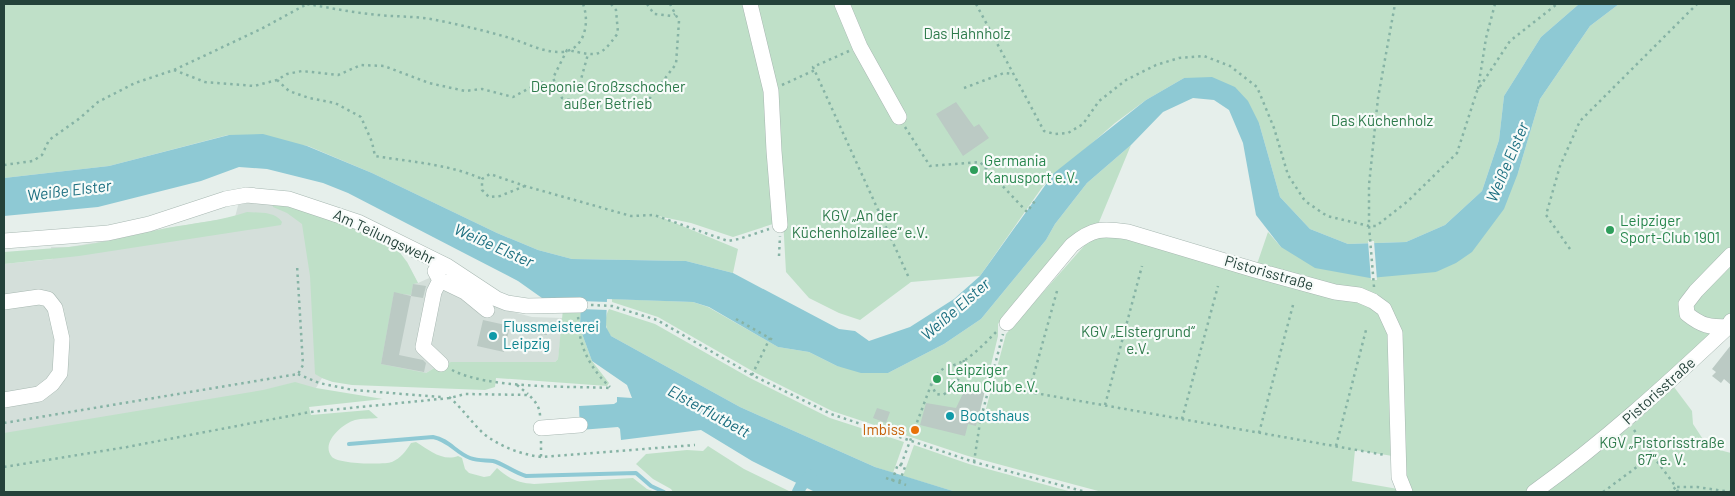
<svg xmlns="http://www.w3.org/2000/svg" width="1735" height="496" viewBox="0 0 1735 496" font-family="Barlow,sans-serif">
  <rect width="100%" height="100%" fill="#e6efeb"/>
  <path fill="#d4dfda" d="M272,201L407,262L418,283L445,271L501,309L532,317L563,318L558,359L555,362H451L441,364L426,373L333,382L322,378L316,388L4,443V264L53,259L51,247H69L104,241L168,228L235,217L239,202Z"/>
  <path fill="#bfe0c8" d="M4,4H746L767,92L776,223L733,237L691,223L658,216L738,249L733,273L686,261L572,259L538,250L497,233L372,173L308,146L228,135L109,166L4,178Z
    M754,4H1579L1541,37L1504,96L1499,140L1482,191L1445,225L1406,242L1348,244L1310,229L1280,197L1259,123L1184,78L1146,100L1115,123L1043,186L980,276L911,282L860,320L839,313L809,298L786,272L783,219Z
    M1619,4H1731V321L1534,492H1405L1399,457L1355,450L1352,481L1398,489L1400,492H1102L968,456L832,411L754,372L658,317L612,302V299L693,302L708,307L778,347L809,352L837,366L888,373L944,344L981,319L1046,240L1055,224L1087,183L1131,145L1097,227L1069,240L998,324V336L979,415L984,416L1006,334L1092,237L1095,230L1255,270L1268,232L1281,247L1436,272L1518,173L1540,99L1590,26Z
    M272,201L353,226L398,250L407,262L418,283L413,284L411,295L394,293L381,364L426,373L441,364L451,362H555L558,359L563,309L581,310L580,328L592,361L609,383L607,386L496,378L495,387L485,390L352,385L333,382L322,378L315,374L310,276L302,224L287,213L273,207Z
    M247,212C258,213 275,211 282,222L281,225L79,256L4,264V252C26,250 47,249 69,247C102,244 135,234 167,228C194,223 221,221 247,212Z
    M609,309L655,324L750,378L830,418L904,442L893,473L875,467L740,407L611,336C605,330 604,317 609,309Z
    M295,382L316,388L383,399L309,407L311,415L369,410L378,418C371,419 362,418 355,420C342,424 320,443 332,457C338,464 384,465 392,462C401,458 406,451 411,443L416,442C429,450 443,462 458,456L462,458L465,469L469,473L484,477L490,476L497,468C509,479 518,483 534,484L633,478L647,489L655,492H4V433L263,390Z
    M1674,387L1692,411L1693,424L1708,447L1731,453V492H1545L1631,426Z
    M914,445L969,464L1072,492H956L903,476Z
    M708,446L744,469L791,492H673L671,489L653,479L636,464L646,454L687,450L703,451Z"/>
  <path fill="#8ec9d4" d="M1579,4H1619L1590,26L1540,99L1518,173L1504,209L1472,252L1456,263L1436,272L1370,278L1315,268L1281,247L1256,215L1243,143L1229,110L1214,100L1193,98L1163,112L1131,145L1087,183L1055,224L1046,240L981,319L944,344L888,373H861L837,366L809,352L778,347L709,307L693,302L607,299L606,327L611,336L740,407L875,467L956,492H815L752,461L701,430L621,440L620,429L618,427L580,430L579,406L614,404L617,402V397L632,398L627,385L592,361L580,328L581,298H542L518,281L348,193L323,183L267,169L239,167L201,181L98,207L4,216V178L109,166L229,135L263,134L307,146L372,173L497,233L538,250L572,259L686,261L733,273L839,329L855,331L869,341L910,327L954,299L980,276L1054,173L1146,100L1184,78L1212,77L1235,87L1248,101L1259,123L1280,197L1310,229L1348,244L1406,242L1445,225L1482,191L1499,140L1504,96L1541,37Z"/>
  <path fill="#e6efeb" d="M1368,241H1374L1377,280H1371Z
    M580,301L608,302V310L580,309Z"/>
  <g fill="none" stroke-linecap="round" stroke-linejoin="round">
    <path stroke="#8ec9d4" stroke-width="4" d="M349,444L433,437C449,440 455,452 470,458C478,461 486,460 493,461C502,463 515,473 526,476L636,473L651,486L664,492"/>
    <path stroke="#8ec9d4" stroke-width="12" d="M798,492L801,486L811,475"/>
  </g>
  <path fill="#bbcac4" d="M956,102L974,127L979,124L989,138L963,156L936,114Z
    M413,284L426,286L423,298L411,296Z
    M394,292L411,296L399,355L423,360L426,363L424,372L381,364Z
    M483,320L510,326L504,352L477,346Z
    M538,322L548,324L547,335L536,334Z
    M1731,345V385L1724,379L1721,383L1712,376L1716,372L1712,369Z
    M967,385L985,390L976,426L968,424L965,436L920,425L926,403L956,408Z
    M877,408L890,412L886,423L873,418Z"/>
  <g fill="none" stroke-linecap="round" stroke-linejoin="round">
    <g stroke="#a8b8b2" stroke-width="16">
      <path id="minor" d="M750,4L771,91L774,151L780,225
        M842,4L860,47L899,117
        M4,241L108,233L149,224L225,199L247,195L289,199L358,222L447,266L497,299L507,303L527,306L580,305
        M435,271L440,280L465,292L487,310
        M440,280L434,292L423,347L441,364
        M4,302L39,297L48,299L55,308L62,339L60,373L52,384L39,394L4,400
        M1007,323L1072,245C1093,228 1102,228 1128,232L1255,270L1335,292L1359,295L1373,301L1384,309L1395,333L1399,477L1405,492
        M1728,327C1709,327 1702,326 1687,314L1686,304L1696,291L1731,255
        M541,428L580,425
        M1534,492C1604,442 1665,386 1728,327L1731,321"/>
    </g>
    <path stroke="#86b3a5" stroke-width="2.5" stroke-dasharray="2.5 4" stroke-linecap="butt" d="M307,4C331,8 355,13 379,15C398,17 417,16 436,20C461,25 486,31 510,38C526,43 544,53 562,52C585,50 590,22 583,4
      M611,4L616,10L618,33C599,59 598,56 567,50L553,78L562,98L612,109L650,98L676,64L679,21L670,4
      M647,4L654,14L672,16L675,14
      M976,4L1044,131L1055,134L1068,133L1083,124L1099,101L1126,80L1156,65L1179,58L1204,56L1230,66L1257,87L1274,128L1288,175L1305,201L1327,216L1369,226H1376L1408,201L1457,153L1477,91L1510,41L1557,4
      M849,51L813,67L909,278
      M174,70L205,82L254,86L277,80L287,74L302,71L338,75L361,65L384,66L429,83L465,91L482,89L513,97L541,82L556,87L580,83L588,54
      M277,80L289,91L309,98L335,103L361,117L372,142L375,156C411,162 449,164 482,179
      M782,85L815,70
      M964,88L1004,73L1013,74
      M1478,89L1486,38L1495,4
      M905,127L930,166L980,162L1027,212L1035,201
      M4,165L33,161L42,155L49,140L80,118L98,102L135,83L174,70L261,29L307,4
      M525,186L500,196L489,197L482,190V179L490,174L525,186L631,216L654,215L728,241L739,239L769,229
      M1570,249L1546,215L1560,166L1580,121L1697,4
      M779,256L780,236
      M1374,287L1369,226V185L1378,98L1395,4
      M1057,291L1029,392L1385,455
      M591,305L612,306L657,320L752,375L831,414L974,462L1086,492
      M578,317C579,323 578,330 580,336C584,356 595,373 610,387
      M736,319L773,340
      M964,360C960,378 958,385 943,395L936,394L931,384C942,362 949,370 965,360C977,352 988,340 998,330
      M452,370C488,389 568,386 611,388
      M298,374L319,383L353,390L441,397
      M752,375L770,338
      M517,385L528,394
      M449,397C462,408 472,423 484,434C501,447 520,454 541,457L695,445
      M1105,405L1142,266
      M1182,419L1218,286
      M4,423L298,374L303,365L297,265
      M1634,430L1676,487L1670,492
      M1259,433L1293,305
      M541,441V457
      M1336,446L1366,330
      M974,462L980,422L1003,334
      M901,465L931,385
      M4,467L127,447L310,412L450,398L465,394L529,395C535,401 540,407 540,416
      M886,478L906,485
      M892,481L898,464L905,467L899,483
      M1603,492L1653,455
      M1678,492L1676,487H1697L1731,492"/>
    <use href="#minor" stroke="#fff" stroke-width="15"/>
  </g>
  <g fill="#2e9e5b" stroke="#f7fbf9" stroke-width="2">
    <circle cx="974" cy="170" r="5"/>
    <circle cx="1610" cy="230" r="5"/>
    <circle cx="937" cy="379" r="5"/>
  </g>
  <g fill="#0f9aa8" stroke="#f7fbf9" stroke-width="2">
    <circle cx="493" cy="336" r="5"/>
    <circle cx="950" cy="416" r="5"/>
  </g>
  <circle fill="#e8710a" stroke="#f7fbf9" stroke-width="2" cx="915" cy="430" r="5"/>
  <g text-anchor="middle" stroke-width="4.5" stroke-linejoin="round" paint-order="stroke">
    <g font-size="15" fill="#2d7a4b" stroke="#f7fbf9">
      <text x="967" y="39">Das Hahnholz</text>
      <text x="608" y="92">Deponie Großzschocher<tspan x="608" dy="17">außer Betrieb</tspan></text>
      <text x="1382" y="126">Das Küchenholz</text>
      <text x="860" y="221">KGV „An der<tspan x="860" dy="17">Küchenholzallee“ e.V.</tspan></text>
      <text x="1138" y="337">KGV „Elstergrund“<tspan x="1138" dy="17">e.V.</tspan></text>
      <text x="1662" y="448">KGV „Pistorisstraße<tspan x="1662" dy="17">67“ e. V.</tspan></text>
    </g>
    <g font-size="15" fill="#27864d" stroke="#f7fbf9" text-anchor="start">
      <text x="984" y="166">Germania<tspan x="984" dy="17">Kanusport e.V.</tspan></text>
      <text x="1620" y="226">Leipziger<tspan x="1620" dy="17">Sport-Club 1901</tspan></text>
      <text x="947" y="375">Leipziger<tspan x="947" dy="17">Kanu Club e.V.</tspan></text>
    </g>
    <g font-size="15" fill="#24423a" stroke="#f7fbf9">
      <text transform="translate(384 237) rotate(25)" y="5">Am Teilungswehr</text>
      <text transform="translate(1269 273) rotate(16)" y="5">Pistorisstraße</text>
      <text transform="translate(1659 391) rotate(-42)" y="5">Pistorisstraße</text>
    </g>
    <g font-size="15" fill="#0d838f" stroke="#f7fbf9" text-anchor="start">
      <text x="503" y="332">Flussmeisterei<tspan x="503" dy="17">Leipzig</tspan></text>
      <text x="960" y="421">Bootshaus</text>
    </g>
    <g font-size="15" fill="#c56008" stroke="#f7fbf9" text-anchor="end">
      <text x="905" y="435">Imbiss</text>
    </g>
    <g font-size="16" font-style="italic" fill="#1c6f80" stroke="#f7fbf9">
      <text transform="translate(1507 162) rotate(-67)" y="6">Weiße Elster</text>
      <text transform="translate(69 190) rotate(-7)" y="6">Weiße Elster</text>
      <text transform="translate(494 245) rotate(24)" y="6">Weiße Elster</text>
      <text transform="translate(955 309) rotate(-41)" y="6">Weiße Elster</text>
      <text transform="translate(709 411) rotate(29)" y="6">Elsterflutbett</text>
    </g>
  </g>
  <rect width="1735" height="496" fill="none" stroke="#24423a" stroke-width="10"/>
</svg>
